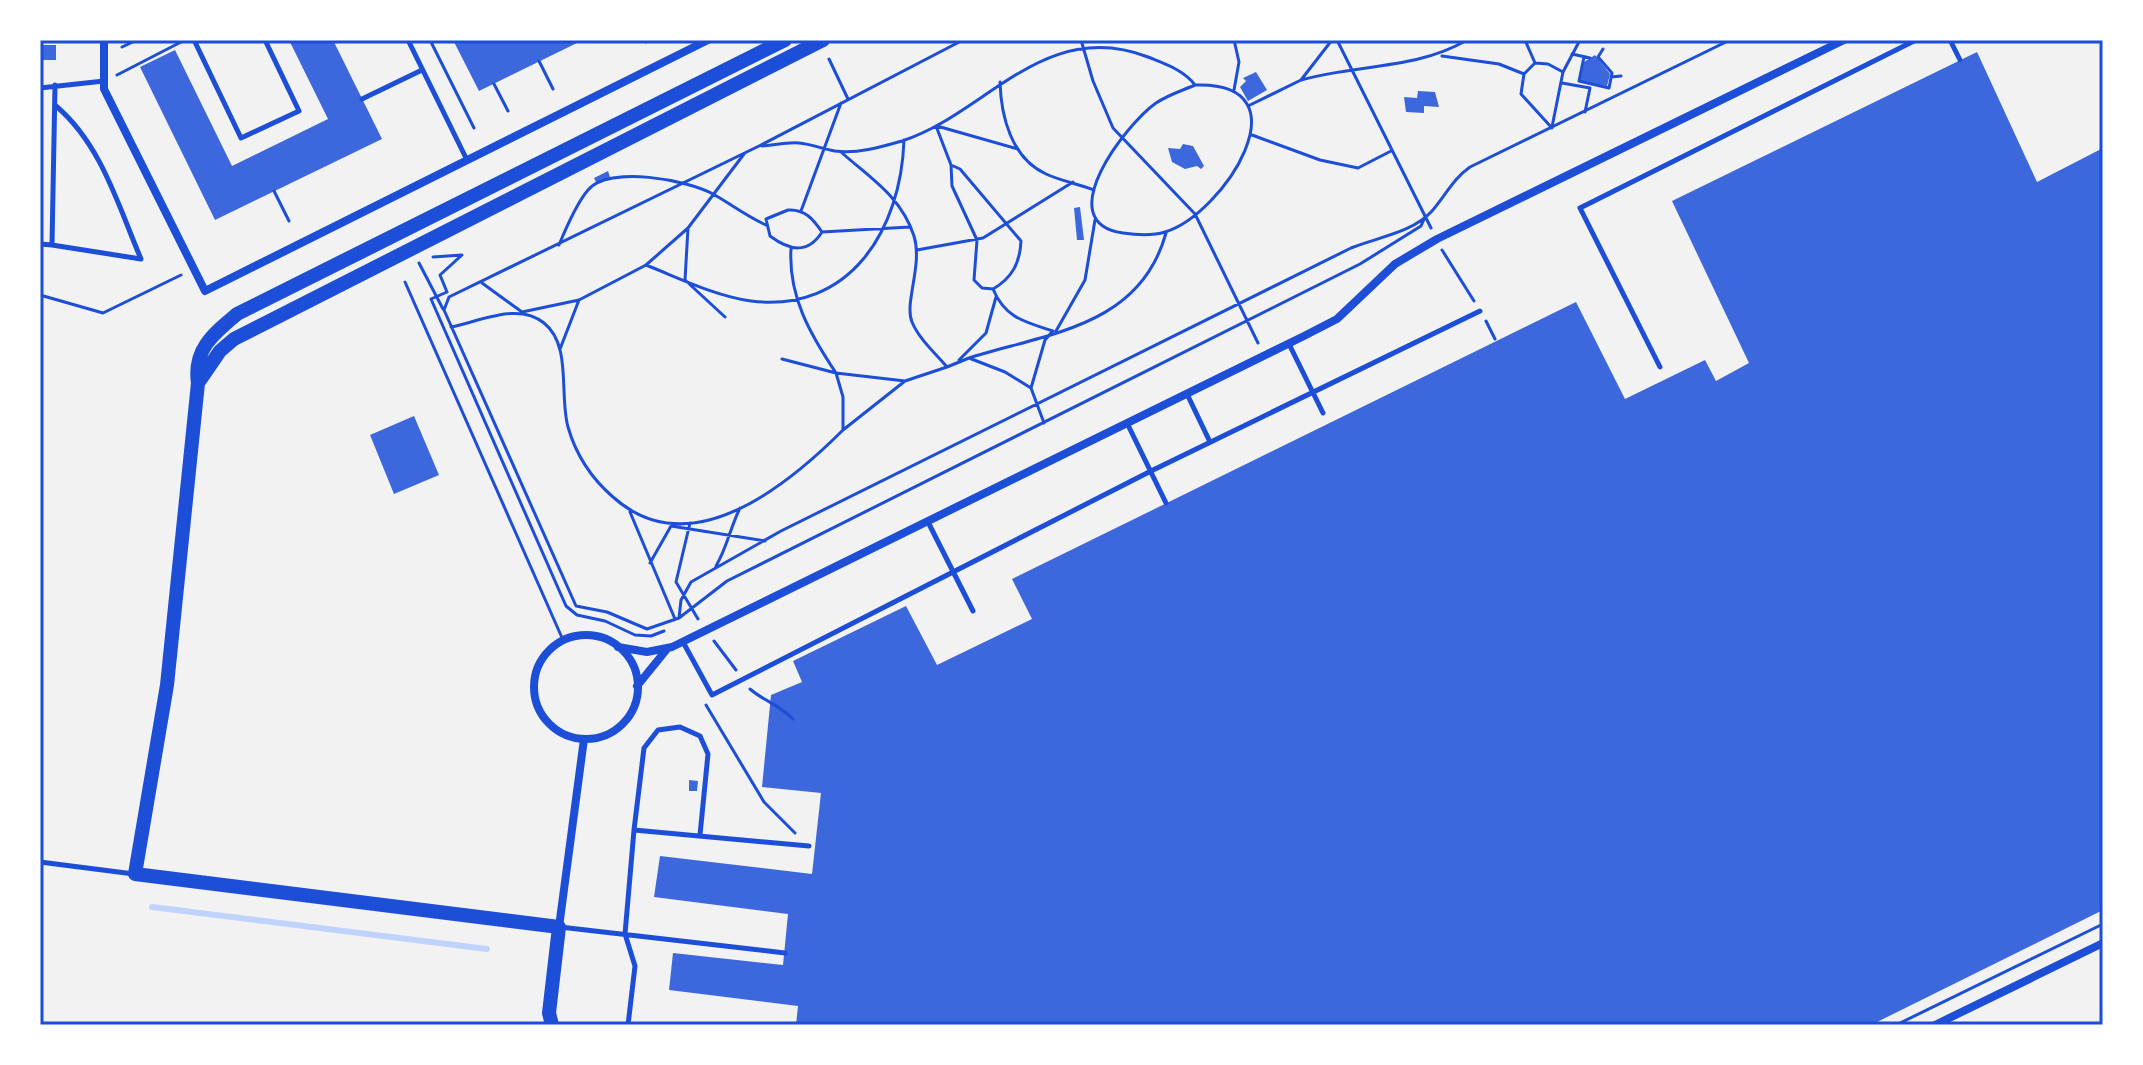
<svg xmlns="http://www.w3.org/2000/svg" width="2143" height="1065" viewBox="0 0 2143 1065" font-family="Lora,serif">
  <rect width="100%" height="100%" fill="#f2f2f2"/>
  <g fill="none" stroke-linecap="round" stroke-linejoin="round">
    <path stroke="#bfd3fe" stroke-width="6" d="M152,907L487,949"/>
  </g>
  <path fill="#3d67dc" d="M289,40H333L382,139L215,220L140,67L175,50L232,166L328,119Z
    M453,40H583L479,91Z
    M40,45H56V60H40Z
    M1977,52L2037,182L2103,148V910L1871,1025H796L798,1006L669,990L673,953L783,965L788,914L654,897L660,856L812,874L821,793L762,787L771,695L802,682L793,661L906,606L937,665L1032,619L1012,579L1576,302L1625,399L1705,360L1716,381L1749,363L1672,201Z
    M1595,55L1610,74L1607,86L1580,81L1584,62Z
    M1256,72L1267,90L1248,101L1240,87L1246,81L1243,78Z
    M1418,91L1435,92L1439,107L1424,106V113L1406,112L1404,97L1417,98Z
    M1183,144L1193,146L1204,166L1201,169L1197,166L1185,169L1172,162L1168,148L1180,149Z
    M608,171L610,177L597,184L594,178Z
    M1080,207L1084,240H1077L1074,208Z
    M414,416L439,475L394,494L370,435Z
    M689,780L698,781L697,791H689Z"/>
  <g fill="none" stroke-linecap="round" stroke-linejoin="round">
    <path stroke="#1d4ed8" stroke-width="3" d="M430,40L474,128
      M645,40L646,42
      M963,40L759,146L449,297L444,310L576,606L607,612L647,629L679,618L727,581L1360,264L1421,226L1425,217
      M1081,40L1093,81L1113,128L1195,214L1258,343
      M1337,40L1431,228
      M1525,40L1535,63L1548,64L1563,72
      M122,47L137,40
      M1572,54L1590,58
      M1442,56L1499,64L1524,74
      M1584,57L1579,81L1609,88L1612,73L1598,57L1603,49
      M829,59L848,99
      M539,61L553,89
      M1535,63L1524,74L1521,94L1552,128
      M117,75L181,42
      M1611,77L1621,76
      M1301,80C1356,64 1416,70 1467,40
      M1000,82C1001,116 1011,158 1046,174C1061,181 1079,184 1094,190
      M1562,83L1590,88L1585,112
      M494,84L508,111
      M1195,85C1310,81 1223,215 1165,232C1152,236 1137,235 1123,233C1049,223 1126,124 1156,103C1168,95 1181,91 1195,85Z
      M1234,90L1239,62L1234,40
      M1248,106L1301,80L1332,40
      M936,126L951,165
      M937,126L1018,149
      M1552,127L1563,72L1580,40
      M1252,135L1320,160L1358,168L1391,151
      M762,146C775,145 787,142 799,143C811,144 823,149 835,151C857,154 881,147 902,141C986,114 1044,17 1148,57C1165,64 1184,70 1195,85
      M841,152C870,178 901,196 914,236C923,265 904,303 912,322C919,339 935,353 947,367L969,358L1005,372L1031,388
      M951,165L960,169L1021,241C1020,263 1012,278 993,289L982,288L974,280L977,240L952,186Z
      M274,191L289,221
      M788,210C805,209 813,219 822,232C808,254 790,251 770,236L766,219Z
      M801,211L841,103
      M688,228L685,280L725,317
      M822,232L910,227
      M559,245C566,228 576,204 588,190C609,165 688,180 713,194C731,204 746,216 766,225
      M791,248C788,296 810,334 836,373L905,381L947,367
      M917,250L983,238L1073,182
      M1442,250L1474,301
      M433,257L462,255L440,275L447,292
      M419,263L443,309
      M646,265C679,278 715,296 751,301C850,313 901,230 904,140
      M405,282L563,640
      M482,283L522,312L579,300L646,265L688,228L744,154
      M993,289C1005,318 1025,322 1053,331
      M447,292L431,299L566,606L577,615L605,621L635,635L651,636L664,631
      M40,295L103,313L181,275
      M1486,321L1495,339
      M451,327C481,321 519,302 544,323C572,345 559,395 568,427C576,455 591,478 613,497C690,566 786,487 843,430V397L836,373L782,359
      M1056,331L1085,280L1095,220
      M560,349L579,300
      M969,358C1048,333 1140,327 1166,233
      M959,360L986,333L996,297
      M1044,423L1031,388L1045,340L1051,333
      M843,430L905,381
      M630,512L675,619
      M690,523L676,582L698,619
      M650,563L671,526L765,541
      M716,566C727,548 730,528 740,508
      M679,618L681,600L691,582L781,531L1351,248C1378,237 1412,233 1432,211C1445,196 1454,178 1470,167L1730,40
      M714,641L736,670
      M750,689C765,702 777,703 793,719
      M706,705L764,802L795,833
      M1896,1025L2103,924"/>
    <path stroke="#1d4ed8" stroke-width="5" d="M194,40L241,138L299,111L265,40
      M408,40L467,160
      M1950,40L1960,60
      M40,88L104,81
      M362,99L422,70
      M40,244L52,245L55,85
      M52,245L141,259C118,205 101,144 56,106
      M1289,344L1323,413
      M1660,367L1580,208L1916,40
      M1187,394L1210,442
      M1127,423L1166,503
      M928,522L973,611
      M683,642L712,695L1151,471L1480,311
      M634,830L809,846
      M40,862L134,874
      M560,927L785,953
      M628,1025L635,966L625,934L634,830L644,748L658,730L680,727L700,736L708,754L700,835"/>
    <path stroke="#1d4ed8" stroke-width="8" d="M104,40V89L205,291L708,40
      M534 687a52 52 0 1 1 104 0a52 52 0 1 1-104 0Z
      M618,647L647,652L672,647L1304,336L1337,319L1395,264L1437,239L1844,40
      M637,686L667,649
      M559,927L584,739
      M1935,1025L2103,943"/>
    <path stroke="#1d4ed8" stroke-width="14" d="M198,383L220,351L234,339L823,40
      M552,1025L549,1013L559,927L135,874L167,685L198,383C193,350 213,334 237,314L785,40"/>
  </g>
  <rect width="2143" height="1065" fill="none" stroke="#ffffff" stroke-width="84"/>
  <rect x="42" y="42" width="2059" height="981" fill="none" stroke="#1d4ed8" stroke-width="3"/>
</svg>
